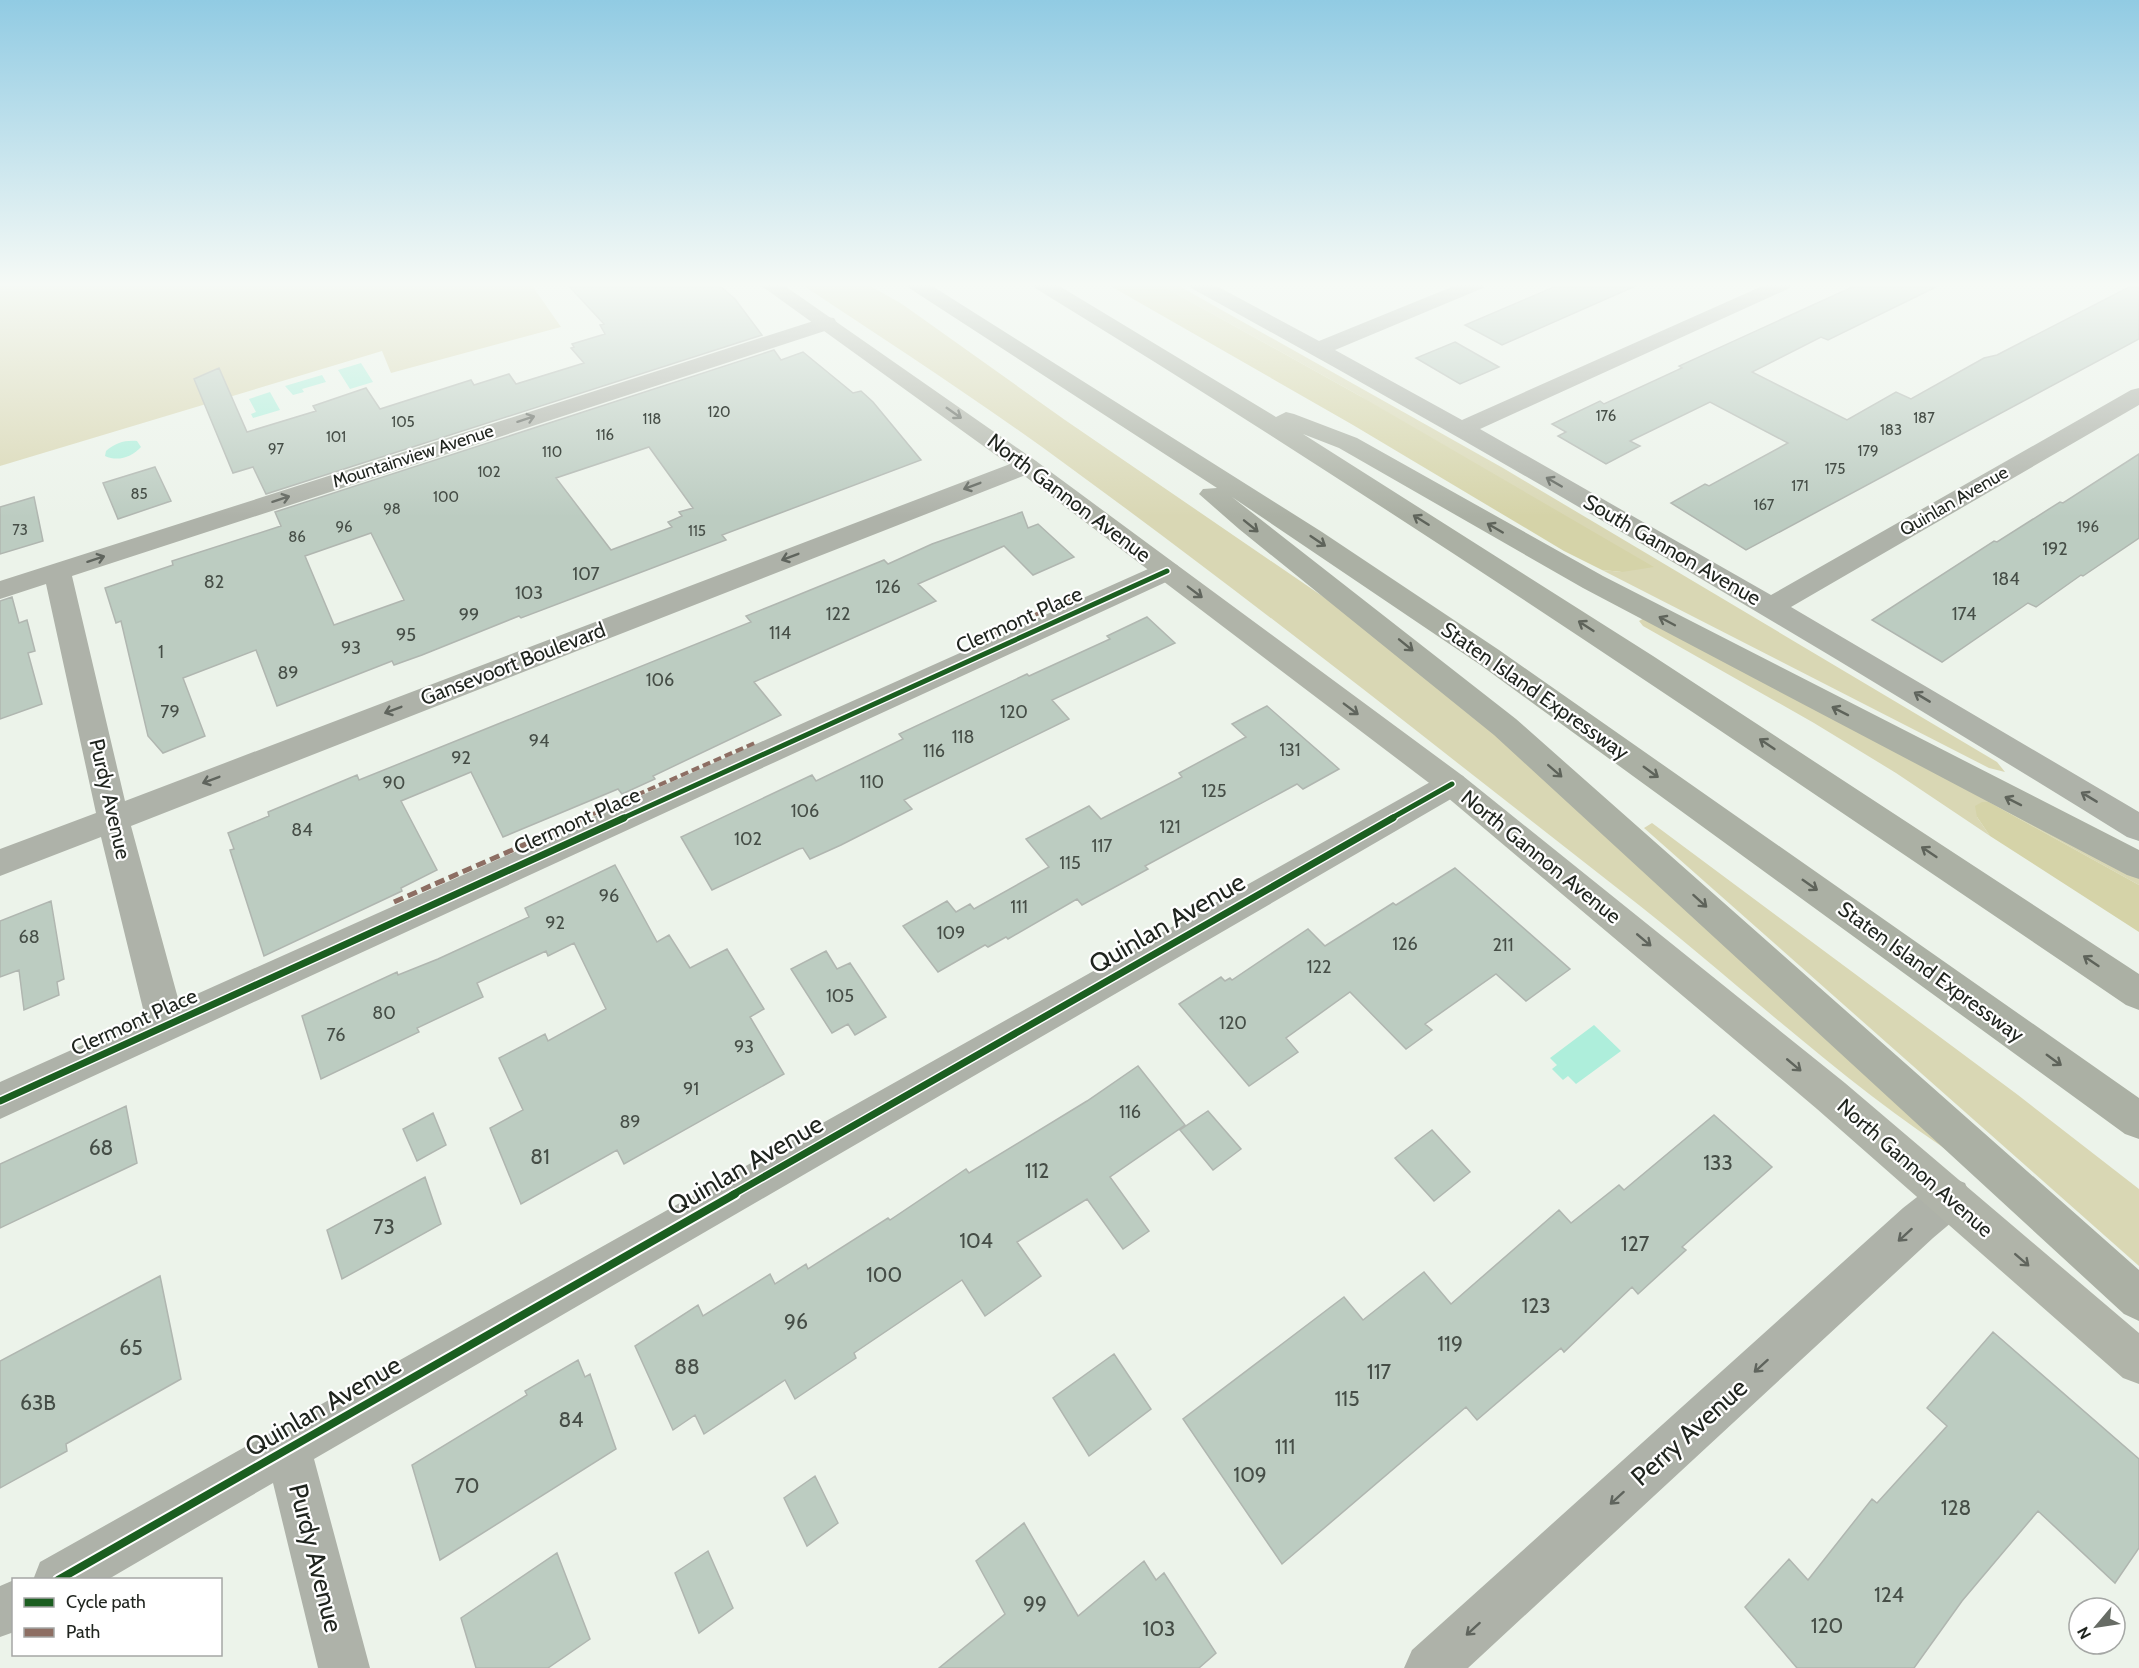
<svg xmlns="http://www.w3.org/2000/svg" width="2139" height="1668" viewBox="0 0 2139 1668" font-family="Cabin,sans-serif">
  <rect width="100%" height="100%" fill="#ecf3ea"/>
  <path fill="#d9d7b4" d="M0,284H531L561,327L391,373L382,351L0,466Z
    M801,284H867L902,304L1065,420L1366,626L1490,726L1967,1163C1845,1086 1736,980 1621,891C1438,748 1256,603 1068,466C981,402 890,343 801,284Z
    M1159,284L1179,286L1503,468L1997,762L2005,772L1989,768L1602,570L1622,572L1360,396Z
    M1646,617L2139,874V885L1989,802L1977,817L1990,836L1896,773L1814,723L1643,626L1639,621Z
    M1652,823L2018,1095L2139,1189V1266L1644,828Z"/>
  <path fill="#d5d3a8" d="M1107,284H1159L1360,396L1654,567L1622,572L1602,570L1564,551L1353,425Z
    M1982,802H1989L2139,885V932L1990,836L1977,817L1975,806Z"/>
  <path fill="#aeeedb" d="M361,363L373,382L350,389L338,370Z
    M322,375L326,382L302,389L304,392L293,395L285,386Z
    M270,392L280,410L253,418L251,414L256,412L249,399Z
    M137,441L141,447C132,457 118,462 105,456L106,451C115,443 125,440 137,441Z
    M1594,1025L1621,1051L1576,1084L1568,1076L1563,1080L1552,1069L1557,1065L1550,1058Z"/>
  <path fill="#bcccc1" stroke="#b0b6b0" stroke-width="1.5" fill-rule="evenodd" d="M567,284H718L735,299L762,335L266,494L253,467L233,473L194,379L219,368L247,432L316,411L313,406L366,388L380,409L471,380L474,385L509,374L516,384L584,363L571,348L574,347L572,344L605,334L600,325L604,324Z
    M1561,284H1640L1502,345L1465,325Z
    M1859,284H1942L1828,340L1821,337L1752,372L1847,420L1896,392L1911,399L1984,358L1997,355L2135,284H2139V339L1746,550L1671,503L1705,484L1709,486L1788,443L1710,402L1630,441L1640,446L1606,464L1558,436L1566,432L1552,424L1600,401L1604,404L1682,368L1679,366Z
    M1455,342L1499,367L1460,384L1416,358Z
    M774,350L781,360L803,352L853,393L861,391L873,402L921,460L722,535L726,540L597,589L521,618L519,616L422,655L394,665L392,661L277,706L256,650L183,678L205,736L163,753L148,736L121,621L116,623L105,588L173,565L172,561L281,526L275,512ZM649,447L693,508L679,512L682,516L668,522L672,527L611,550L556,478ZM371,533L404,600L334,625L305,556Z
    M2139,454V538L2083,576L2081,575L2036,607L2028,603L1942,662L1872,620L1994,541L1997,542L2060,502L2063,503Z
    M155,467L171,501L118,519L103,483Z
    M34,497L43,541L0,554V507Z
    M1022,512L1028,528L1038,524L1074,557L1033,575L1004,546L918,584L936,601L754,682L781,715L653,776L655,779L622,794L618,789L503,837L471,772L401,801L437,870L401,888L402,891L264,956L230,850L234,849L228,833L269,816L268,812L357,775L359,780L751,622L746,616L776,604L884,560L888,564L932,544Z
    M12,597L19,623L27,620L35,651L28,653L42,704L0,719V601Z
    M1147,617L1175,643L1052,700L1069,719L904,800L912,809L841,845L810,859L803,848L799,849L712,890L681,837L812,775L816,781L903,739L899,734L1027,674L1029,676L1110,639L1107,636Z
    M1267,706L1339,769L1303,789L1297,784L1145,866L1148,869L1082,905L1077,899L1008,939L1006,937L988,947L985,945L938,972L903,926L947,901L956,912L970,904L974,909L1049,867L1026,839L1089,806L1101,819L1182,777L1179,773L1246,737L1232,724Z
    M615,865L657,942L669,935L690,968L727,949L764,1009L750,1017L784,1074L624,1164L617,1150L521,1204L490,1128L523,1110L499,1058L545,1034L548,1041L606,1009L574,943L548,956L546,951L477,983L483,997L417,1028L419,1032L321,1079L302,1016L397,972L398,975L438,959L529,917L525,908Z
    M1455,868L1570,969L1526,1001L1496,974L1425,1024L1432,1030L1406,1049L1350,992L1286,1038L1298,1052L1249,1086L1179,1004L1221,977L1225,981L1230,978L1232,980L1308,929L1325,946L1393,903L1396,905Z
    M51,901L64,979L57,982L59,995L24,1010L19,970L0,977V921Z
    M826,951L837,969L850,963L886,1017L855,1035L848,1024L832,1033L791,969Z
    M1138,1066L1185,1125L1110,1177L1149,1231L1123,1249L1087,1199L1017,1242L1041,1276L985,1316L962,1280L854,1353L856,1358L795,1399L785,1380L704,1434L695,1415L673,1430L635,1346L698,1305L703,1316L770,1274L775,1284L806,1264L808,1269L888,1218L890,1220L966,1169L969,1173L1087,1101Z
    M126,1106L137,1163L0,1228V1164Z
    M1208,1111L1241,1149L1213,1170L1180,1130Z
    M433,1113L446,1145L417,1161L403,1129Z
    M1714,1115L1772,1167L1682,1247L1686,1250L1638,1294L1632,1287L1564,1352L1561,1348L1477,1420L1466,1407L1282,1564L1183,1419L1344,1297L1363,1320L1424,1272L1451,1304L1559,1210L1571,1223L1619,1185L1624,1190Z
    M1432,1130L1470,1172L1434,1201L1395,1158Z
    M425,1177L441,1224L342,1279L327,1230Z
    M160,1276L181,1379L66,1444L67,1451L0,1488V1361Z
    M1993,1332L2139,1459V1548L2115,1583L2038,1511L1962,1601L1914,1668H1797L1745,1607L1789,1559L1808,1580L1872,1499L1877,1503L1947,1426L1927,1408Z
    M1114,1354L1151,1409L1089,1456L1053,1398Z
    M578,1360L585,1377L590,1374L616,1449L440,1560L412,1465L527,1395L525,1391Z
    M815,1476L838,1523L807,1546L784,1498Z
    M1024,1523L1078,1616L1144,1561L1156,1580L1164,1573L1216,1653L1199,1668H939L1005,1614L976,1561Z
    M708,1551L733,1608L699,1633L675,1573Z
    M557,1553L590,1639L548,1668H476L461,1618Z"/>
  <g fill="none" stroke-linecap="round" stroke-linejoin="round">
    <path fill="#aeb2a9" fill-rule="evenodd" d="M1188,284H1213L1319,341L1459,284H1486L1483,288L1335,350L1462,420L1767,284H1793L1790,288L1480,429L1771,595L2131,390L2139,388V405L1791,607L2139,812V841L2127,837C1819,646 1509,462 1191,288Z
      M826,317L834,318L837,323L834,328L72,576L125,801L1018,461L1027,459L1036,461L1039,466L1036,471L131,826L179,1002L1157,565L1167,562L1177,565L1181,571L1177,577L0,1119V1082L145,1017L101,837L0,876V849L96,813L46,584L0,599V581Z
      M1452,772L1463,776L1468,784L1463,792L314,1459L370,1668H318L273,1483L107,1580H33L40,1562L1441,776Z
      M1950,1177L1965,1183L1971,1197L1965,1211L1933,1238L1468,1668H1404L1412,1650L1903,1208L1935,1183Z
      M14,1580V1632L0,1637V1586Z"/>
    <path fill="#b0b4a9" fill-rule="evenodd" d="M759,284H782L1036,461L1463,776L1845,1083L2139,1333V1384L2123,1378L1817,1109L1441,792L1018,471Z"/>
    <path fill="#abb0a4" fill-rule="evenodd" d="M906,284H929L1322,532L1499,650L2139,1098V1139L2125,1134L1479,664L1232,497L1516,719L2139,1270V1321L2124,1314L1494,735L1239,529L1199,494L1203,489L1217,488L909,288Z
      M1032,284H1056L1276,417L1286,412L1294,414L1357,438L1603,576L2139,850V879L2127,875L1583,588L1339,448L1303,434L1653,656L2139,974V1010L2126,1005C1766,761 1406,515 1035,288Z"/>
    <path stroke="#8d6e63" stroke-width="4" stroke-dasharray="8 4" stroke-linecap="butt" d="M981,640L1080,594
      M582,819L757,742"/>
    <path stroke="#8d6e63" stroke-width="5" stroke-dasharray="10 5" stroke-linecap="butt" d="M394,902L585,818"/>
    <g stroke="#fff" stroke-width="8">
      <path id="cycleway-far2" d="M621,819L1167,571
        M1390,819L1452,784"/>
    </g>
    <g stroke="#fff" stroke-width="10">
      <path id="cycleway-far1" d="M0,1101L624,818
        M732,1195L1393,818"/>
    </g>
    <g stroke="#fff" stroke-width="12">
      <path id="cycleway" d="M58,1580L735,1194"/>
    </g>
    <use href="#cycleway-far2" stroke="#1b5e20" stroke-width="5"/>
    <use href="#cycleway-far1" stroke="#1b5e20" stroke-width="7"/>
    <use href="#cycleway" stroke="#1b5e20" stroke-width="8"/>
  </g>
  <defs><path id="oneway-shaft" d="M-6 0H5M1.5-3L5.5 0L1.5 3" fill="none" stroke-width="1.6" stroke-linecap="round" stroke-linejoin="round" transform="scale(1.5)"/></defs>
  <g stroke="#60655d">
    <use href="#oneway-shaft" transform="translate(954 413) rotate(35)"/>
    <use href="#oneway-shaft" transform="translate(1195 592) rotate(37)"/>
    <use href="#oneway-shaft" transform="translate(1351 709) rotate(37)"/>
    <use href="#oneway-shaft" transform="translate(1644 940) rotate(40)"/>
    <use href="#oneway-shaft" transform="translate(1794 1065) rotate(40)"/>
    <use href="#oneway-shaft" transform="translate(2022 1260) rotate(41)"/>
  </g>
  <g stroke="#5f645d">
    <use href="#oneway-shaft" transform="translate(526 419) rotate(-18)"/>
    <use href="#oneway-shaft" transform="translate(1554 482) rotate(-150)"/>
    <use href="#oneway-shaft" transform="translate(972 486) rotate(159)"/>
    <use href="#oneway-shaft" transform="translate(281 499) rotate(-18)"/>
    <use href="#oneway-shaft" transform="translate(790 557) rotate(159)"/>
    <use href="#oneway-shaft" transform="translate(96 559) rotate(-18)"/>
    <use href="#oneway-shaft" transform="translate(1922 697) rotate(-149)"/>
    <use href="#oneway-shaft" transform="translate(393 710) rotate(159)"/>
    <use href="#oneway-shaft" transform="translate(211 780) rotate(159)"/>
    <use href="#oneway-shaft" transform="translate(2089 797) rotate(-149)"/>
    <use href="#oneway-shaft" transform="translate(1905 1235) rotate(138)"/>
    <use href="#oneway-shaft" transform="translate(1761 1366) rotate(138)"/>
    <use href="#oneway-shaft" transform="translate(1617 1498) rotate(138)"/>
    <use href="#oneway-shaft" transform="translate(1473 1629) rotate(138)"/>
  </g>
  <g stroke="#5e635a">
    <use href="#oneway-shaft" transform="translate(1421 520) rotate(-148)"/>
    <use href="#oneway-shaft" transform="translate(1251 526) rotate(39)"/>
    <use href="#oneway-shaft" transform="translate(1495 528) rotate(-150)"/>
    <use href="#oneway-shaft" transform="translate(1318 541) rotate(34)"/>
    <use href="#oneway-shaft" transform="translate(1667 621) rotate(-152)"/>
    <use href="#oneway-shaft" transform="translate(1586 626) rotate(-147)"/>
    <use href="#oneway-shaft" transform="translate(1406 645) rotate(39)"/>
    <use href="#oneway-shaft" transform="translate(1840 711) rotate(-153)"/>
    <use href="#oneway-shaft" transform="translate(1767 744) rotate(-146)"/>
    <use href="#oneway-shaft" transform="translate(1555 771) rotate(41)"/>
    <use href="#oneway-shaft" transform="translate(1651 772) rotate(36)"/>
    <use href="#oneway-shaft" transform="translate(2013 801) rotate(-153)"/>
    <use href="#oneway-shaft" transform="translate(1929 852) rotate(-146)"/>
    <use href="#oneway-shaft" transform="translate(1810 885) rotate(35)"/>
    <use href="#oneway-shaft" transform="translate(1700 901) rotate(42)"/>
    <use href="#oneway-shaft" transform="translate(2091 961) rotate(-146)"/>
    <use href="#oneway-shaft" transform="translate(2054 1060) rotate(36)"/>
  </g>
  <linearGradient id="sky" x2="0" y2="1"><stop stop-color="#91cbe3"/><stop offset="0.55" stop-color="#f6faf6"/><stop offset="1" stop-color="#f6faf6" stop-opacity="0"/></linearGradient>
  <rect width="2139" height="517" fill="url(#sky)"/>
  <g text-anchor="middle" stroke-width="4.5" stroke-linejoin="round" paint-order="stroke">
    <g font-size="15" fill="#464e47">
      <text x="719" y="417">120</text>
      <text x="1606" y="421">176</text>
      <text x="1924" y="423">187</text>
      <text x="652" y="424">118</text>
      <text x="403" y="427">105</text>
      <text x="1891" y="435">183</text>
      <text x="605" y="440">116</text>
      <text x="336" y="442">101</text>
      <text x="276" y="454">97</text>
      <text x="1868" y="456">179</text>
      <text x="552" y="457">110</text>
      <text x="1835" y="474">175</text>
      <text x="489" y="477">102</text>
      <text x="1800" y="491">171</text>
      <text x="139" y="499">85</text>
      <text x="446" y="502">100</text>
      <text x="1764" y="510">167</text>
      <text x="392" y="514">98</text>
      <text x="344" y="532">96</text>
      <text x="2088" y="532">196</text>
      <text x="20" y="535">73</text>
      <text x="697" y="536">115</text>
      <text x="297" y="542">86</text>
    </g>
    <g font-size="18" fill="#1f241e" stroke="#fff">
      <text transform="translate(413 456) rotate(-18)" y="6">Mountainview Avenue</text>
      <text transform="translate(1954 501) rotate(-30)" y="6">Quinlan Avenue</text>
    </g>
    <g font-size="18" fill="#464e47">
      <text x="2055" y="555">192</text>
      <text x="586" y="580">107</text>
      <text x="2006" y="585">184</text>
      <text x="214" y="588">82</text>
      <text x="888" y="593">126</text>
      <text x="529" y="599">103</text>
      <text x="838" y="620">122</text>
      <text x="1964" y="620">174</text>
      <text x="469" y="621">99</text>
      <text x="780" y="639">114</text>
      <text x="406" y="641">95</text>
      <text x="351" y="654">93</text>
      <text x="161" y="658">1</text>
      <text x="288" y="679">89</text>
      <text x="660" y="686">106</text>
      <text x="170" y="718">79</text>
      <text x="1014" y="718">120</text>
      <text x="963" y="743">118</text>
      <text x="539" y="747">94</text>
      <text x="1290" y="756">131</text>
      <text x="934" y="757">116</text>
      <text x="461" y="764">92</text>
      <text x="872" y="788">110</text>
      <text x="394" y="789">90</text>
      <text x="1214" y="797">125</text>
      <text x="805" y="817">106</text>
      <text x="1170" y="833">121</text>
      <text x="302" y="836">84</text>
      <text x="748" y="845">102</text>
      <text x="1102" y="852">117</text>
      <text x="1070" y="869">115</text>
      <text x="609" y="902">96</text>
      <text x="1019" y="913">111</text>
      <text x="555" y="929">92</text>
      <text x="951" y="939">109</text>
      <text x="29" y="943">68</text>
      <text x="1405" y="950">126</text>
      <text x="1503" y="951">211</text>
      <text x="1319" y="973">122</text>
      <text x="840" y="1002">105</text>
      <text x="384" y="1019">80</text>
      <text x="1233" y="1029">120</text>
      <text x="336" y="1041">76</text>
      <text x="744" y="1053">93</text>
      <text x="691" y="1095">91</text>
      <text x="1130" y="1118">116</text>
      <text x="630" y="1128">89</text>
    </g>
    <g font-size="21" fill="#1f241e" stroke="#fff">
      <text transform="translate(1069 498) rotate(37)" y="7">North Gannon Avenue</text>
      <text transform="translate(1672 550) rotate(30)" y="7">South Gannon Avenue</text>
      <text transform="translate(1019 620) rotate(-24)" y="7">Clermont Place</text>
      <text transform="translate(513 664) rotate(-21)" y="7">Gansevoort Boulevard</text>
      <text transform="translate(1535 691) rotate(35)" y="7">Staten Island Expressway</text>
      <text transform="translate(110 799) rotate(77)" y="7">Purdy Avenue</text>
      <text transform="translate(577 821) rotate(-24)" y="7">Clermont Place</text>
      <text transform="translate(1541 857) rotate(39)" y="7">North Gannon Avenue</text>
      <text transform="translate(1931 972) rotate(36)" y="7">Staten Island Expressway</text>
      <text transform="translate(134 1022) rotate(-24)" y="7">Clermont Place</text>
      <text transform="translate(1915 1168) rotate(41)" y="7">North Gannon Avenue</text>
    </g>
    <g font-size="21" fill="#464e47">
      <text x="101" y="1155">68</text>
      <text x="540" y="1164">81</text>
      <text x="1718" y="1170">133</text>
      <text x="1037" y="1178">112</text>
      <text x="384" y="1234">73</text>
      <text x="976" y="1248">104</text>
      <text x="1635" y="1251">127</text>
      <text x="884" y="1282">100</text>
      <text x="1536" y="1313">123</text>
      <text x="796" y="1329">96</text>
      <text x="1450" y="1351">119</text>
      <text x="131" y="1355">65</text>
      <text x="687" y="1374">88</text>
      <text x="1379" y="1379">117</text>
      <text x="1347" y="1406">115</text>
      <text x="38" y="1410">63B</text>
      <text x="571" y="1427">84</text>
      <text x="1285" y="1454">111</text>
      <text x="1250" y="1482">109</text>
      <text x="467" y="1493">70</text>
      <text x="1956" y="1515">128</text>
      <text x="1889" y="1602">124</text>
      <text x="1035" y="1611">99</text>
      <text x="1827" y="1633">120</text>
      <text x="1159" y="1636">103</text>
    </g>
    <g font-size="26" fill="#1f241e" stroke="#fff">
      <text transform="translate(1167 923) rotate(-30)" y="9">Quinlan Avenue</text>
      <text transform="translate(745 1165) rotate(-30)" y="9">Quinlan Avenue</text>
      <text transform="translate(323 1406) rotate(-30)" y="9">Quinlan Avenue</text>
      <text transform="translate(1689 1432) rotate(-42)" y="9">Perry Avenue</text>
      <text transform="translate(316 1558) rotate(76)" y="9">Purdy Avenue</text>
    </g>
  </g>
  <rect x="12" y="1578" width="210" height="78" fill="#ffffff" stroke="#a5a7a5" stroke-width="1.5"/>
  <rect x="24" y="1598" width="30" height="9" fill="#1b5e20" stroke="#a5a7a5" stroke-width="1.5"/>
  <text x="66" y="1608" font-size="18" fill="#1f241e">Cycle path</text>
  <rect x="24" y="1628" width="30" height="9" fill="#8d6e63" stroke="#a5a7a5" stroke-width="1.5"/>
  <text x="66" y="1638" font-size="18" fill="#1f241e">Path</text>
  <g transform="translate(2097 1626) rotate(241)"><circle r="28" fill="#ffffff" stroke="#a5a7a5" stroke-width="1.5"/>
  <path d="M0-4.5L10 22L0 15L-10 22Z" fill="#676c65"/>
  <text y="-9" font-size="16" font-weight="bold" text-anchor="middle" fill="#1f241e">N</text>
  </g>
</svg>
